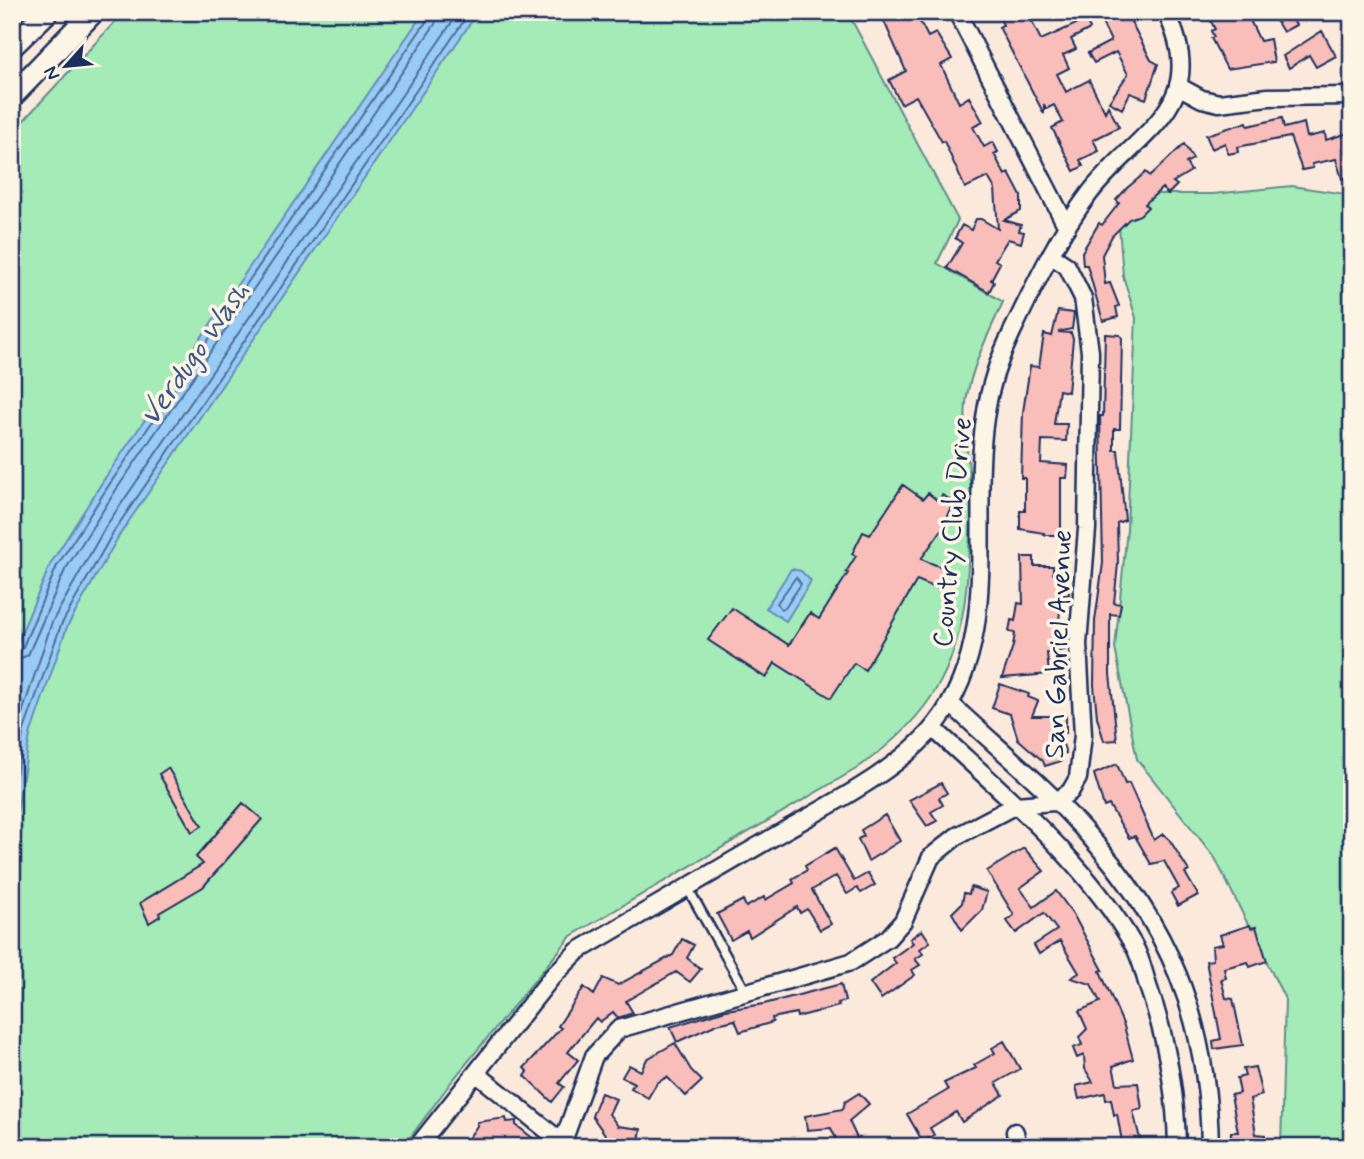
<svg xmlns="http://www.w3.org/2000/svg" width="1364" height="1159" viewBox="0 0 1364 1159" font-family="Mynerve,sans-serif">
  <rect width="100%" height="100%" fill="#fbeadc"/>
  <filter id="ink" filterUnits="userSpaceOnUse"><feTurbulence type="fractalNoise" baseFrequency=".0143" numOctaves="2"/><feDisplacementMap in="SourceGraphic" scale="14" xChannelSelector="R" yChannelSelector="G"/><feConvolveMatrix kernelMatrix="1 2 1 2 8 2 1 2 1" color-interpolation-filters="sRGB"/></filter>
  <g filter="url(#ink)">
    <path fill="#a4ebb8" stroke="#608d8b" stroke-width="2" d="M124,12H852L849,15L958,220L937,263L1003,302C989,333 973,363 967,396C962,425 970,467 971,497C972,520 969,543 968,566C963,661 935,715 856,769L571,936L452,1081L403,1147H12V133Z
      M1292,186L1352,195V1147H1281L1285,999L1215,858L1137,759L1115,648L1127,529L1136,318L1123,276L1119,226L1144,194H1213Z"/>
    <path fill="#98cbf5" stroke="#668db9" stroke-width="2" d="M424,12H478L120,534L67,627L30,735L12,842V655L51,563L103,481Z
      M791,569L801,571L811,581L786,621L766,608Z"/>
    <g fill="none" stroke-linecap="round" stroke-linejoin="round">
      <path stroke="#4d6d9a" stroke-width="2" d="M796,577L801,584L785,608L781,609L777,603Z
        M12,653L22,649L57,566L109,485L428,19L429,12
        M12,662L28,655L65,570L116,490L435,24L438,12
        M12,744L52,622L106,526L459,12
        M12,799L23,733L61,625L114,531L470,12"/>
    </g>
    <path fill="#f9bdba" stroke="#1b2f5e" stroke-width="2" d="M880,12H915L928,37L936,33L952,59L941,65L959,103L969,97L983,122L973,127L984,147L993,142L998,152L994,154L1005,175L1009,173L1021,196V211L1004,220L1021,225L1019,231L1024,232L1021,243L1008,239L995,260L1000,263L991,280L994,282L989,292L947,268L962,243L955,238L962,225L971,230L976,219H981L998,229L995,189L988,177L965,188L944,141L942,142L916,96L901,104L889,80L906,71Z
      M1001,12H1051L1032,22L1041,40L1085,20L1090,29L1071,39L1076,49L1063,55L1069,68L1057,74L1066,92L1089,80L1105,112L1108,106L1119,127L1093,140L1099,151L1080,160L1083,166L1074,171L1052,128L1063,122L1054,105L1046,109L1044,104V114L999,27L1003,25L1000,18L1003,16Z
      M1109,12H1126L1151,60L1158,64L1146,99L1130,93L1122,109L1109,102L1128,74L1116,52L1094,63L1088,53L1111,41L1099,17Z
      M1206,12H1246L1260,41L1270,39L1274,62L1227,69L1211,38L1214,37L1211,31L1215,29Z
      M1271,12H1288L1296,25L1283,32Z
      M1322,31L1336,56L1316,67L1309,55L1289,68L1283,56Z
      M1282,118L1284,128L1304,123L1307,137L1325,133L1326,140L1348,133L1352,146L1349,176L1342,179L1336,159L1312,164L1313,168L1302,170L1290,137L1237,147L1238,152L1228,154L1225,143L1212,149L1206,135L1247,122L1248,126Z
      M1184,144L1193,159L1186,163L1191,171L1173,182L1177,185L1168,194L1162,188L1145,204L1148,207L1140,215L1129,219L1112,236L1102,255L1105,284L1110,283L1119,306L1116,307L1118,317L1103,321L1087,265H1083L1082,252L1099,223L1102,225L1119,203L1116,200L1127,188L1146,172L1150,176Z
      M1058,311L1074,313L1072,329L1058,332L1071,333L1073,339L1068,392L1059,390L1054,424H1067L1066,441L1042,440L1041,463L1068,465L1067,478H1061V535H1044V533L1020,529V511H1025V478H1021L1023,412L1030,366L1039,367L1044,334L1052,336Z
      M1105,334L1120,335L1122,338L1120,429H1114V450H1118L1125,520L1117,523L1118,564L1114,603L1121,604L1119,615L1110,614V674L1117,740L1104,741L1097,717L1094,685L1095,621L1103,563L1100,416H1103Z
      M903,485L923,499L928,493L938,501L942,495L954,502L943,528L921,559L946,569L938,589L917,580L865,670L854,663L831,698L775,663L766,678L708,640L732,608L789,645L810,613L819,619L848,573L846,572L856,556L852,554L863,532L870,535Z
      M1022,557H1034V566H1053V574H1068L1069,595H1062L1057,637L1064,636L1065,650L1047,653L1049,674L1002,678L1013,646L1015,633L1009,632L1011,620L1015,621L1018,603L1023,604Z
      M1000,684L1029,694L1028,697L1038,701L1032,716H1066V733H1059L1066,753L1059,755L1061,761L1045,766L1043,761L1018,739L1010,714L992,708Z
      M1117,764L1125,784L1129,783L1154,840L1163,834L1169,839L1189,871L1185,873L1198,895L1178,906L1171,893L1179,888L1164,861L1151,864L1135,836L1129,838L1109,805L1104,807L1094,774Z
      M168,768L202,826L192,832L159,774Z
      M941,783L947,793L939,798L943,805L931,812L937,821L927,826L909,800Z
      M243,803L262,819L203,887L159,913L160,916L149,923L140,903L203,864L196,857Z
      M885,815L900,841L868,861L858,839L864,836L861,830Z
      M835,848L854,881L868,873L875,885L861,893L857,888L847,894L836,876L812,890L831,924L820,930L807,909L800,913L797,907L750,937L747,931L731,940L717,914L743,900L746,907L764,897L765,900L794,883L792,879L807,870L805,866Z
      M1024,848L1044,871L1020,888L1034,907L1056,891L1073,914L1103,970L1100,971L1124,1026L1133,1059L1113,1066L1117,1084L1138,1083L1142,1109L1133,1111L1142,1147H1123L1117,1114L1114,1115L1111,1099L1106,1100L1105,1093L1079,1099L1076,1086L1093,1082L1085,1069L1084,1055L1077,1058L1073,1048L1082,1045L1079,1037L1087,1029L1079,1011L1100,1002L1091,984L1071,978L1079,973L1060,941L1039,954L1034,945L1057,930L1044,913L1016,933L1007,921L1014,915L987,871Z
      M971,887L987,892L982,910L962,930L952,913L962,903L964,893L969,894Z
      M1250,925L1251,928L1256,927L1267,961L1250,967L1248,962L1224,968L1226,978L1221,979L1226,998L1233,999L1243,1045L1214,1049L1213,1041L1221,1039L1206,961L1213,960L1212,946L1223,944L1220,935Z
      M922,930L930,942L920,949L923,954L915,959L920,965L912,970L915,975L881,999L870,983L896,963L892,958L913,943L910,939Z
      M682,939L694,945L687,958L701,969L690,982L676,972L626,1001L633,1013L618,1018L613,1012L600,1022L596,1018L568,1052L578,1060L559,1083L564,1087L552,1102L525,1076L528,1072L524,1068L561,1028L558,1026L584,987L594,995L603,978L618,985L673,955Z
      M841,984L845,1001L838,1003L839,1006L797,1017L796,1013L772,1018L773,1022L740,1032L735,1020L717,1024L677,1042L670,1027L726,1010L764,1004Z
      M1004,1041L1020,1069L996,1083L1003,1095L962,1122L956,1112L930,1128L934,1135L923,1142L907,1114L948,1090L944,1083L976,1068L974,1065L995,1053L992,1048Z
      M675,1043L691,1070L702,1081L686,1096L667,1077L657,1083L648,1098L631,1088L634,1083L622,1077L629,1065L641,1071L647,1059Z
      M1255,1067L1262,1095L1250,1099L1256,1134L1265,1135L1264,1146L1230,1147L1231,1132H1238L1231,1095L1240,1093L1237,1078L1245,1076L1243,1069Z
      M601,1093L616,1099L609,1114L618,1126L641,1129L638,1147L612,1144L592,1116Z
      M859,1093L869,1104L849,1121L861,1147H840L831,1128L807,1130L805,1116L843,1109L845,1102Z
      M506,1118L507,1122L516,1121V1125L544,1147H462L477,1126V1122Z"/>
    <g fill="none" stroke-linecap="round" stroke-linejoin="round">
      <g stroke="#1b2f5e" stroke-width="13">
        <path id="service" d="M687,887L746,992"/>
      </g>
      <g stroke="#1b2f5e" stroke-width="21">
        <path id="minor" d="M957,12L1067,227
          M1178,86L1202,99L1219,103L1268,97L1352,96
          M951,704C994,745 1043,784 1083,829C1169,924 1208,1018 1210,1147
          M933,728C1005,795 1084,859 1134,946C1141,958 1144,973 1148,986C1167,1040 1176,1090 1177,1147
          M477,1074L568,1147
          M1015,1132L1018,1147
          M417,1147L552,977L578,951C646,911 714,871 782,832C831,804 901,769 936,724C1003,639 970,518 985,418C989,389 999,358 1012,332C1034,286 1058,235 1089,194C1137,131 1213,107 1166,12
          M561,1147L594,1056L619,1029L851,962L888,938L903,921L931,857L957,836L1016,805L1054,802L1070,792L1078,778L1083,735L1078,644L1087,529L1090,352L1083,298L1067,266L1052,256"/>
      </g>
      <g stroke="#1b2f5e" stroke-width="26">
        <path id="secondary" d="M12,46L47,12
          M12,96L93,12"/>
      </g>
      <use href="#service" stroke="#fcf5e5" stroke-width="8"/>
      <use href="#minor" stroke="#fcf5e5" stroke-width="16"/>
      <use href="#secondary" stroke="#fcf5e5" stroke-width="21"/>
    </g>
  </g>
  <g text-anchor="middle" stroke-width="7" stroke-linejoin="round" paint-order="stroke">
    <g font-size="28" fill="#1b2f5e" stroke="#fcf5e5">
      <text transform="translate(951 532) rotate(-85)" y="10">Country Club Drive</text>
      <text transform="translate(1057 644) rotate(-88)" y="10">San Gabriel Avenue</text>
    </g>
    <g font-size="30" font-style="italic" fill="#3a5684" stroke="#fcf5e5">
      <text transform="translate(194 353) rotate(-55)" y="10">Verdugo Wash</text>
    </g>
  </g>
  <rect width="1364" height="1159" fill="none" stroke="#fcf5e5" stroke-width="42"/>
  <rect x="21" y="21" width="1322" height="1117" fill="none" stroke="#1b2f5e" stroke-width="2.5" filter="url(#ink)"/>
  <g transform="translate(66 66) rotate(243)" stroke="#fcf5e5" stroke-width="5" paint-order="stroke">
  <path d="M0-5L12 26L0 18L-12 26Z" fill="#1b2f5e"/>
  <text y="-10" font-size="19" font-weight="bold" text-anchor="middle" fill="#1b2f5e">N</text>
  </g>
</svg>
